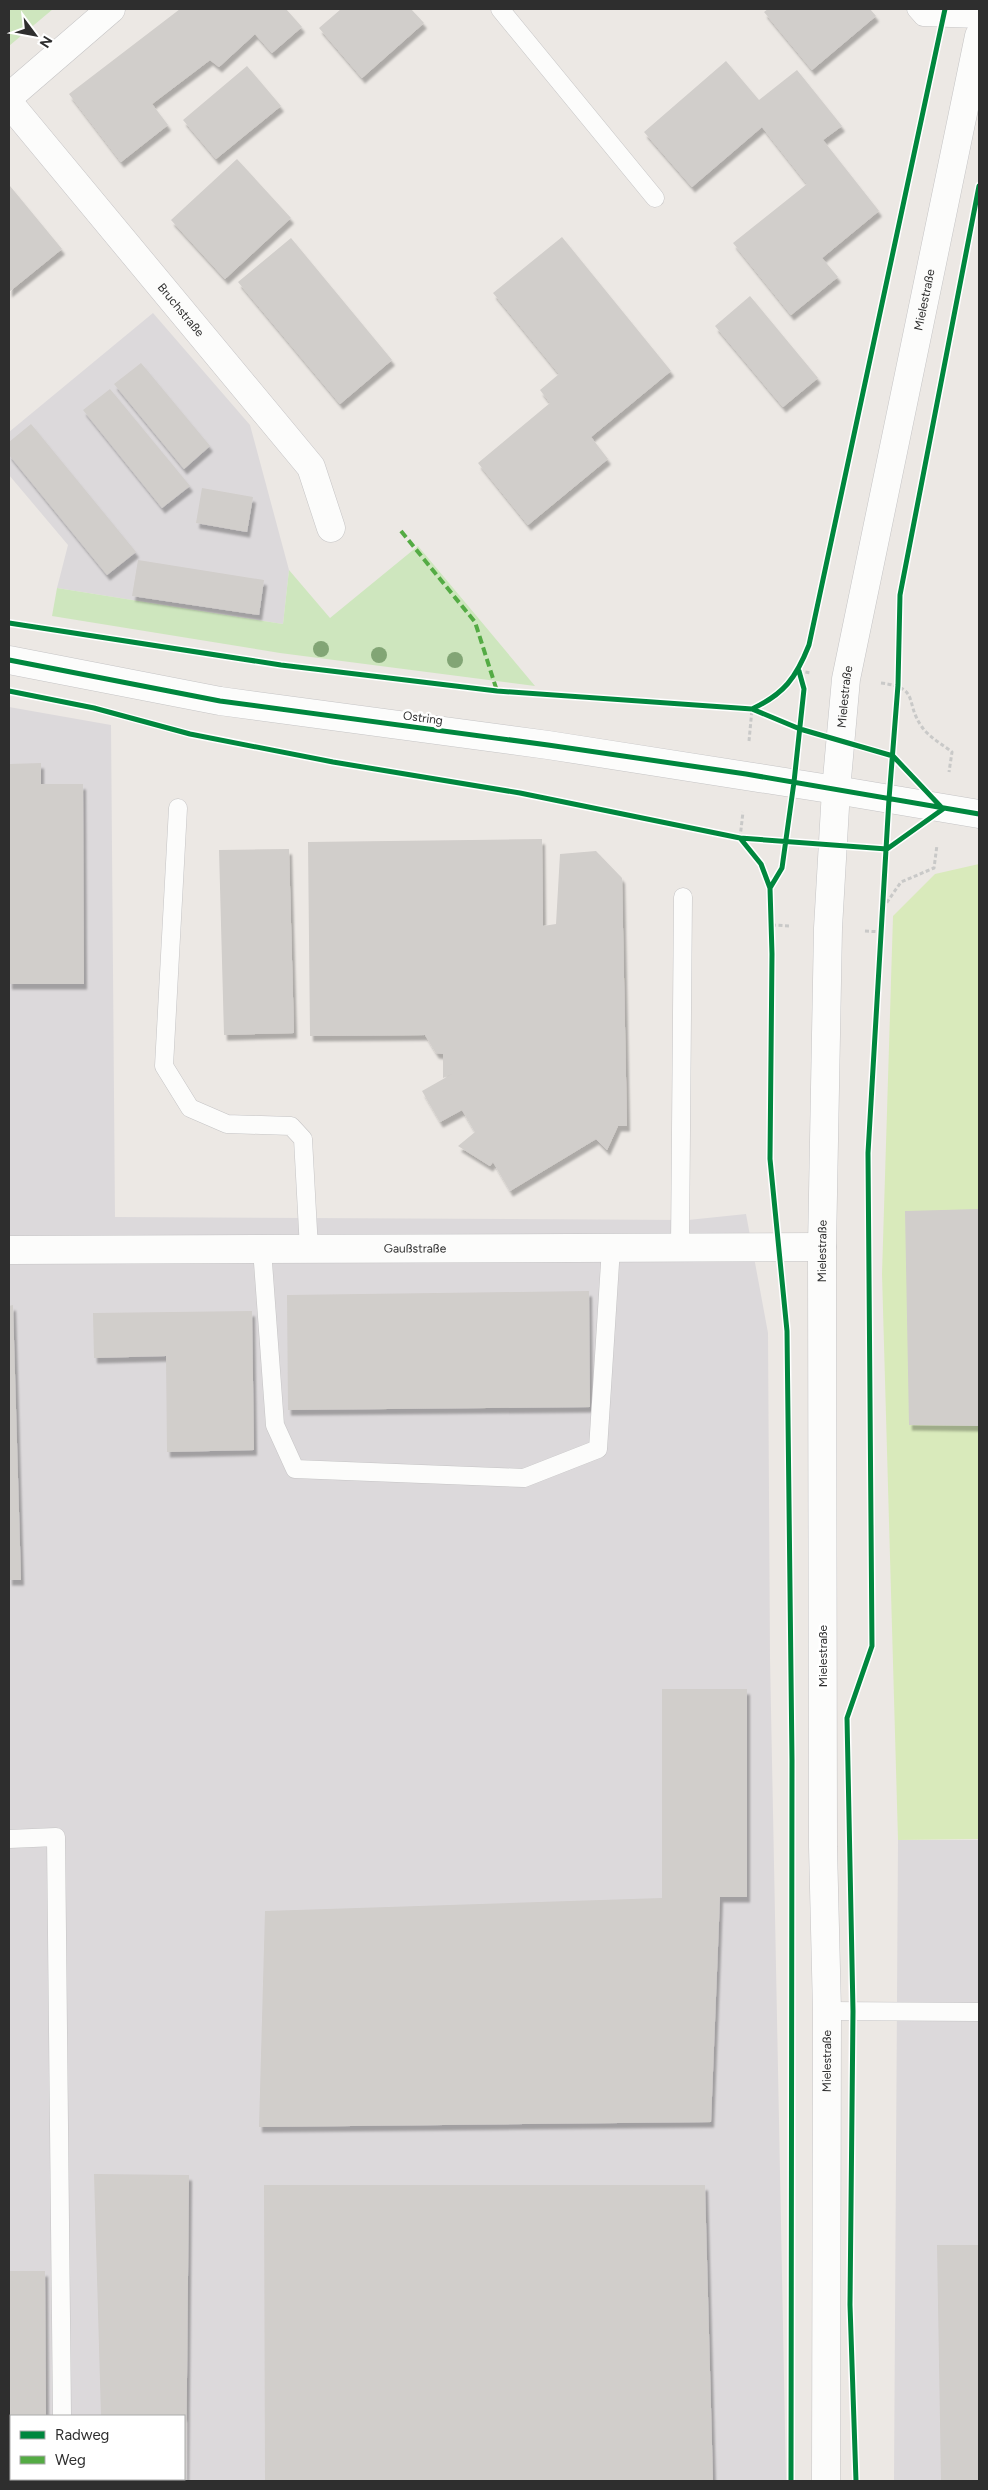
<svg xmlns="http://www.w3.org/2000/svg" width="988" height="2490" viewBox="0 0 988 2490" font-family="Figtree,sans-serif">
  <defs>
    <filter id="shadow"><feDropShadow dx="3" dy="5.5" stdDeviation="1" flood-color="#0004"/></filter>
  </defs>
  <rect width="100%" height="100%" fill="#ece8e4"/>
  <path fill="#dcd9db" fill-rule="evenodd" d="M153,313L250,425L289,570L283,624L57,588L68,545L9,475V432Z
    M9,707L111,725L115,1217L688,1220L746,1214L768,1333L770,1658L786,2481H9ZM11,2416H184V2479H11Z
    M898,1840H979V2481H894Z"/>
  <path fill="#cee6be" d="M9,9H53L9,46Z
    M418,546L535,686L280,653L52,616L57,588L283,624L289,570L330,618Z"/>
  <path fill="#d9eabb" d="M979,864V1839L898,1840L882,1274L893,916L935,874Z"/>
  <path fill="#d1cecb" filter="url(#shadow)" d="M180,9H286L302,27L272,53L255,34L219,67L210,60L152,104L168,125L121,162L69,94Z
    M341,9H411L424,23L362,78L319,28Z
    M768,9H870L876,16L812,70L764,12Z
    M726,61L759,100L797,70L842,126L823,140L879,211L822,258L838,277L791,315L733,243L807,184L762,127L692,187L644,132Z
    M247,66L281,106L216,159L183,120Z
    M237,159L291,218L225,279L171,220Z
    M10,186L62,249L9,292V187Z
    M562,237L671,371L591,437L608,459L528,525L478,463L550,403L540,390L559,374L493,293Z
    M291,238L392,360L340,404L238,282Z
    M750,296L818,378L783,407L715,326Z
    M141,363L210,446L184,469L114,384Z
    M110,389L190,486L162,508L83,410Z
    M31,424L136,552L107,575L9,455V442Z
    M202,488L253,497L247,532L196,523Z
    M138,560L264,580L259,615L132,596Z
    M41,763V784H83L84,984H9V764Z
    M542,839L543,926L556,924L560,854L596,851L622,878L627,1126H618L607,1150L596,1139L510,1191L493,1162L490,1166L458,1146L475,1132L462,1110L440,1122L422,1091L452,1074L443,1078V1054L436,1053L425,1035L310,1036L308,842Z
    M289,849L294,1033L224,1035L219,850Z
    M979,1209V1426L909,1425L905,1211Z
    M589,1291L590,1407L288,1410L287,1295Z
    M13,1305L21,1580H9V1306Z
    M252,1311L254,1450L167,1452L166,1356L94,1358L93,1313Z
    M662,1689H747V1897H720L711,2122L259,2127L265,1911L662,1898Z
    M94,2174L189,2175L186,2481H102V2479H184V2416H101Z
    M264,2185H705L713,2481H265Z
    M937,2245H979V2481H941Z
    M9,2271H45L46,2416H11V2479H47V2481H9Z"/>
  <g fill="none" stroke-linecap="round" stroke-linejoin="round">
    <g stroke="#c5c4c5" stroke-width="19">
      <path id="service" d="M500,9L655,198
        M916,9L923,17L979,19
        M178,808L164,1066L190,1108L227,1124L291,1126L303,1139L309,1249
        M680,1247L683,897
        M262,1249L275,1425L295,1469L524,1478L598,1449L611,1248
        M9,1839L56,1837L62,2416
        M827,2011L979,2012
        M62,2479V2481"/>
    </g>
    <g stroke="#c5c4c5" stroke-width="29">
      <g id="minor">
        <path d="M9,97L111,9"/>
        <path id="s1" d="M9,103L311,467L331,528"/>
        <path d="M836,790L979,814"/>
        <path id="s2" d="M9,1250L822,1247"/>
      </g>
    </g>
    <g stroke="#c5c4c5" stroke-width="29">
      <g id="tertiary">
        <path d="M9,660L220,701L548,745L836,790"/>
        <path id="s3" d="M826,2481L827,2011L823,1847L822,1247L828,928L836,790L846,679L979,36"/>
      </g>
    </g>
    <path stroke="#c9c9c8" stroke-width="3" stroke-dasharray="4 2.5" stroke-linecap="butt" d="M799,671L811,673
      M881,683C921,688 904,702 922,727C929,737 943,745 952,752L949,772
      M749,741L752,709
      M740,838L743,812
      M883,908L901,882L934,868L937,845
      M772,925L791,926
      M865,931L882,932"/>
    <use href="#service" stroke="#fcfcfb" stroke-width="18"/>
    <use href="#minor" stroke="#fcfcfb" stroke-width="28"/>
    <use href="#tertiary" stroke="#fcfcfb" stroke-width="28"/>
    <path stroke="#54ab44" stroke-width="4" stroke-dasharray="8 4" stroke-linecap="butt" d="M401,531L475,622L497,691"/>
    <g stroke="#fff" stroke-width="8">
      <path id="cycleway" d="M9,623L281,665L497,691L752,709C784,694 796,678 809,645L945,9
        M9,660L220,701L548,745L746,774L979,814
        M9,691L94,708L190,734L333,762L520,793L740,838L761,864L770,888L772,954L770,1159L787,1331L792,1760L791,2481
        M740,838L887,849L943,809L893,756L800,729L752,709
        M770,888L782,868L794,782L804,689L799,671
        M856,2481L850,2305L853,2011L847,1718L872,1646L868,1153L889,799L898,685L900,595L979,186"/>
    </g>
    <use href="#cycleway" stroke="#00873e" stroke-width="5"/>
  </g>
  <g fill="#82a575">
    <circle cx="321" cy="649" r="8"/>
    <circle cx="379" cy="655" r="8"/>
    <circle cx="455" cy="660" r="8"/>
  </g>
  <g text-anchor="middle" stroke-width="5" stroke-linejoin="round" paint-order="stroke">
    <g font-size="12" fill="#2e2e2e" stroke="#fff">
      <text dy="4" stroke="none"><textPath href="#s3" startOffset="2190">Mielestraße</textPath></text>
      <text dy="4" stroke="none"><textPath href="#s1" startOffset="269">Bruchstraße</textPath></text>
      <text dy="4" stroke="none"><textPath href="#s3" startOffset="1785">Mielestraße</textPath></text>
      <text transform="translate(423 718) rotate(8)" y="4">Ostring</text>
      <text dy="4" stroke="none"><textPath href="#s2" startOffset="406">Gaußstraße</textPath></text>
      <text dy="4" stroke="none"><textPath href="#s3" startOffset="1230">Mielestraße</textPath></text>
      <text transform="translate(823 1656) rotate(-90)" y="4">Mielestraße</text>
      <text dy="4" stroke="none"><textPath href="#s3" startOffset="420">Mielestraße</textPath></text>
    </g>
  </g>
  <rect width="988" height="2490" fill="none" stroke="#2e2e2e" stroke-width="20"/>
  <rect x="10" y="2415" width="175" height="65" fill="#ffffff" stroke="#ababab"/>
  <rect x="20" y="2431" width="25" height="8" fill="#00873e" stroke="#ababab"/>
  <text x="55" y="2440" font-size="15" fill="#2e2e2e">Radweg</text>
  <rect x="20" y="2456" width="25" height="8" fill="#54ab44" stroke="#ababab"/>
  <text x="55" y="2465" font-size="15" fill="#2e2e2e">Weg</text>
  <g transform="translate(35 35) rotate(122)" stroke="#ffffff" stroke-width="4" paint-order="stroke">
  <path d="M0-4L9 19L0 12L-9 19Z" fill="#2e2e2e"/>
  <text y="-8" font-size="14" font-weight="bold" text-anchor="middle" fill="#2e2e2e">N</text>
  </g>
</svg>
